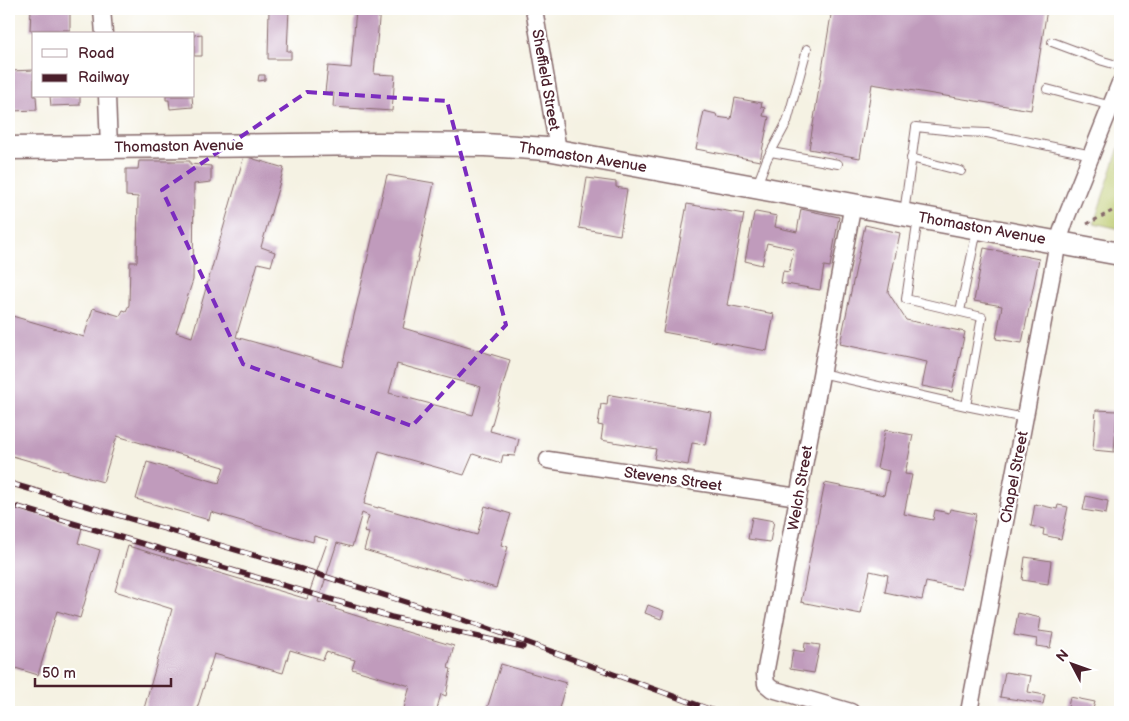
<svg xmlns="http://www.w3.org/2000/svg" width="1129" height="721" viewBox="0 0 1129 721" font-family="'Balsamiq Sans',sans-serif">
  <rect width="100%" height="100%" fill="#fff"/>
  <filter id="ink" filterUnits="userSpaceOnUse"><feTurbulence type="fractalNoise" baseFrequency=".02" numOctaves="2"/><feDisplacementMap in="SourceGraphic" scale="10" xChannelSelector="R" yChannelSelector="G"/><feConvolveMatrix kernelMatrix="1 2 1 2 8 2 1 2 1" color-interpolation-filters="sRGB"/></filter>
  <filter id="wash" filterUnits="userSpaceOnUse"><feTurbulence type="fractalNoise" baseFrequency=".0096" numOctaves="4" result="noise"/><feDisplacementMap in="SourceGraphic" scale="20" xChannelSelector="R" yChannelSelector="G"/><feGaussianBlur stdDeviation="1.12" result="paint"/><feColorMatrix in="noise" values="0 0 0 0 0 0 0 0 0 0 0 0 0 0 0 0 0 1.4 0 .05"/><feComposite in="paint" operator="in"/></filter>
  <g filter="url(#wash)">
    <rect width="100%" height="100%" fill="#f5f2e3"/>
    <path fill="#b9c769" stroke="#82734a" d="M1120,144V229L1094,223Z"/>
    <g id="blocks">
      <path fill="#c09bbc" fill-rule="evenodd" d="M31,9H70V30H30Z
        M269,9H289L287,51H291V59H268Z
        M356,9H380L374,74L395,75L392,111L333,107L334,93L325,92L328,66L351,68Z
        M813,9H1047L1031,110L872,84L860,158L809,149L831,15L813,12Z
        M202,34V56H194V35Z
        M34,70V96H36L37,110L12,111L10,71Z
        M259,75H265V80L258,81Z
        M50,96H80V105L51,106Z
        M166,96H192L193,107L170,109L169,100H166Z
        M735,98L762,103L761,107L765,108L763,116L769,117L760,161L696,149L704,111L716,114L717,117L731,119Z
        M244,156L284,168L261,247L275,252L271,266L258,263L236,337L342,367L387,175L434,183L403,328L510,360L490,431L519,439L515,456L503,455L501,463L473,454L464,475L379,451L364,504L378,508V507L477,535L485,506L511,514L501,545L508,547L496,588L364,550L369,533L364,532L369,516L362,513L352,547L337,543L318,602L336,607L335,609L367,619V620L454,646L448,668L451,669L446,696L441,694L436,712H403L410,686L352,669L355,660L326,652L323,660L290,650L283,673L214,654L196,712H143L172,609L115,591L128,546L307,599L328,540L314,536L313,542L211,512L209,520L136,499L147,462L219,483L224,467L117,436L103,482L9,455V315L84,337L93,308L120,316L123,310L126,311L129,305L130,262H137L138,197L126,196V169H138L139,161H190V164L211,166V182L194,184L193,280L176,332L192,337ZM397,364L481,387L473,415L389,393Z
        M587,178L616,182V187L627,189L620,235L579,228Z
        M687,204L744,214L727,305L774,314L767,351L663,332Z
        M801,209L839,217L830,267L824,266L820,290L781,283L783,271L789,272L794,249L767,243L762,265L745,261L754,213L756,212L777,216L775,227L797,232Z
        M865,225L900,233L888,292L906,320L965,332L952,392L922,386L927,362L840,344Z
        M984,248L1039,259L1022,343L996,339L1002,306L974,301Z
        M611,395L711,412L705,445L692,443L688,465L654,459L656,449L601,440L603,426L598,425L601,404L607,405L608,396Z
        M1096,410L1117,411L1114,452L1093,450Z
        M885,430L913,435L905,474L912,475L904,514L933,520L935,510L949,513L950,509L976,514L961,589L926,582L922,600L885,592L888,575L870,571L861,614L801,602L825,483L884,495L889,471L877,468Z
        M1086,496L1108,501L1106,514L1083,510Z
        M1035,504L1057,509L1058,505L1068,507L1061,539L1043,535L1044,529L1031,526Z
        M9,506L82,528L78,543L100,550L80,618L57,611L38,675L9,666Z
        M752,517L774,521L770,542L748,539Z
        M1120,547V561L1116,559Z
        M1025,557L1051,561L1048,584L1022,580Z
        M648,605L664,611L661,619L645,613Z
        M1018,613L1041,618L1039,631L1053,633L1050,648L1036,646L1037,639L1014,635Z
        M805,643L820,645L814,673L790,669L793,650L804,652Z
        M501,664L566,683L558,712H486Z
        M1005,672L1031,676L1028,692L1045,695L1043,704L1000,697Z
        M1070,697L1095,702L1092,712H1067Z"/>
    </g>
  </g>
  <g filter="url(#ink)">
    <use href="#blocks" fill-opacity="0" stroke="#86696b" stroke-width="1"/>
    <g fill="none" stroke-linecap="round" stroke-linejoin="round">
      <g stroke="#86696b" stroke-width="10">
        <path id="service" d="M1052,42L1103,61L1120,66
          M1047,89L1112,106
          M771,152L838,164
          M911,158L961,171
          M757,185L767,159L787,122L807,49
          M904,213L916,127L963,132L987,133L1092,155
          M918,218L906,299L982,317L966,406L1025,418
          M960,311L977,230
          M821,373L966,406"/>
      </g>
      <g stroke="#86696b" stroke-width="19">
        <path id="minor" d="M102,9L104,34
          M534,9L558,150
          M107,96L109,147
          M548,460L798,497
          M851,712L772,689L766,684L765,674L853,204
          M969,712L1058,242L1066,218L1120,83"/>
      </g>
      <g stroke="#86696b" stroke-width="25">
        <path id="secondary" d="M9,148L377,144L485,145L547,149L1120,254"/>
      </g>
      <path stroke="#86696b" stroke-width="3" stroke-dasharray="4 4" stroke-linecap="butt" d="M1087,224L1120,207"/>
      <use href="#service" stroke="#fff" stroke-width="8"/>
      <use href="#minor" stroke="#fff" stroke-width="16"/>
      <use href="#secondary" stroke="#fff" stroke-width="22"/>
      <g stroke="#4a1f2b" stroke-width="5.5">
        <path id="rail" d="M9,483L301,569L479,625L717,712
          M18,507L391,617L523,647"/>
      </g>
      <use href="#rail" stroke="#fff" stroke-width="4" stroke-dasharray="11" stroke-linecap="butt"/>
    </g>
  </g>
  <path fill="none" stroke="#7b2cbf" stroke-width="4" stroke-dasharray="10 6" stroke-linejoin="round" d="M307,92L447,101L506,325L412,426L243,364L162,190Z"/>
  <g text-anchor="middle" stroke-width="4.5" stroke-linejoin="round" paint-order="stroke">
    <g font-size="15" fill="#4a1f2b" stroke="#fff">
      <text transform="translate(546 80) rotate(80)" y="5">Sheffield Street</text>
      <text transform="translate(179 146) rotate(-1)" y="5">Thomaston Avenue</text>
      <text transform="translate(583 157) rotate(9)" y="5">Thomaston Avenue</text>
      <text transform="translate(982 228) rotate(10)" y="5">Thomaston Avenue</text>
      <text transform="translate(1014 477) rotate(-79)" y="5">Chapel Street</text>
      <text transform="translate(673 479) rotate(8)" y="5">Stevens Street</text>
      <text transform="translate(800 488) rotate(-80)" y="5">Welch Street</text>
    </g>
  </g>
  <rect width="1129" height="721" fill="none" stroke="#fff" stroke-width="30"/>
  <rect x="32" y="32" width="162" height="65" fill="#ffffff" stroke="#b7a5aa"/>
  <rect x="42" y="49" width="25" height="8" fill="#ffffff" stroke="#b7a5aa"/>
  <text x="78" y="58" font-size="15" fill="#4a1f2b">Road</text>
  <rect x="42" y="74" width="25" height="8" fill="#4a1f2b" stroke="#b7a5aa"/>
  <text x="78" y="82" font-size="15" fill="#4a1f2b">Railway</text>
  <g transform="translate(1072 664) rotate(311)" stroke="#ffffff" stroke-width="4" paint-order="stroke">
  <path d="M0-4L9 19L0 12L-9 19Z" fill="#4a1f2b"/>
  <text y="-8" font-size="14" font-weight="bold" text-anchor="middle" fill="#4a1f2b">N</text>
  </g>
  <path d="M35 678v8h136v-8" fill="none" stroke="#4a1f2b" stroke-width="2.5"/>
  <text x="42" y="678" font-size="15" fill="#4a1f2b" stroke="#ffffff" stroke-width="4" paint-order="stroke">50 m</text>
</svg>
